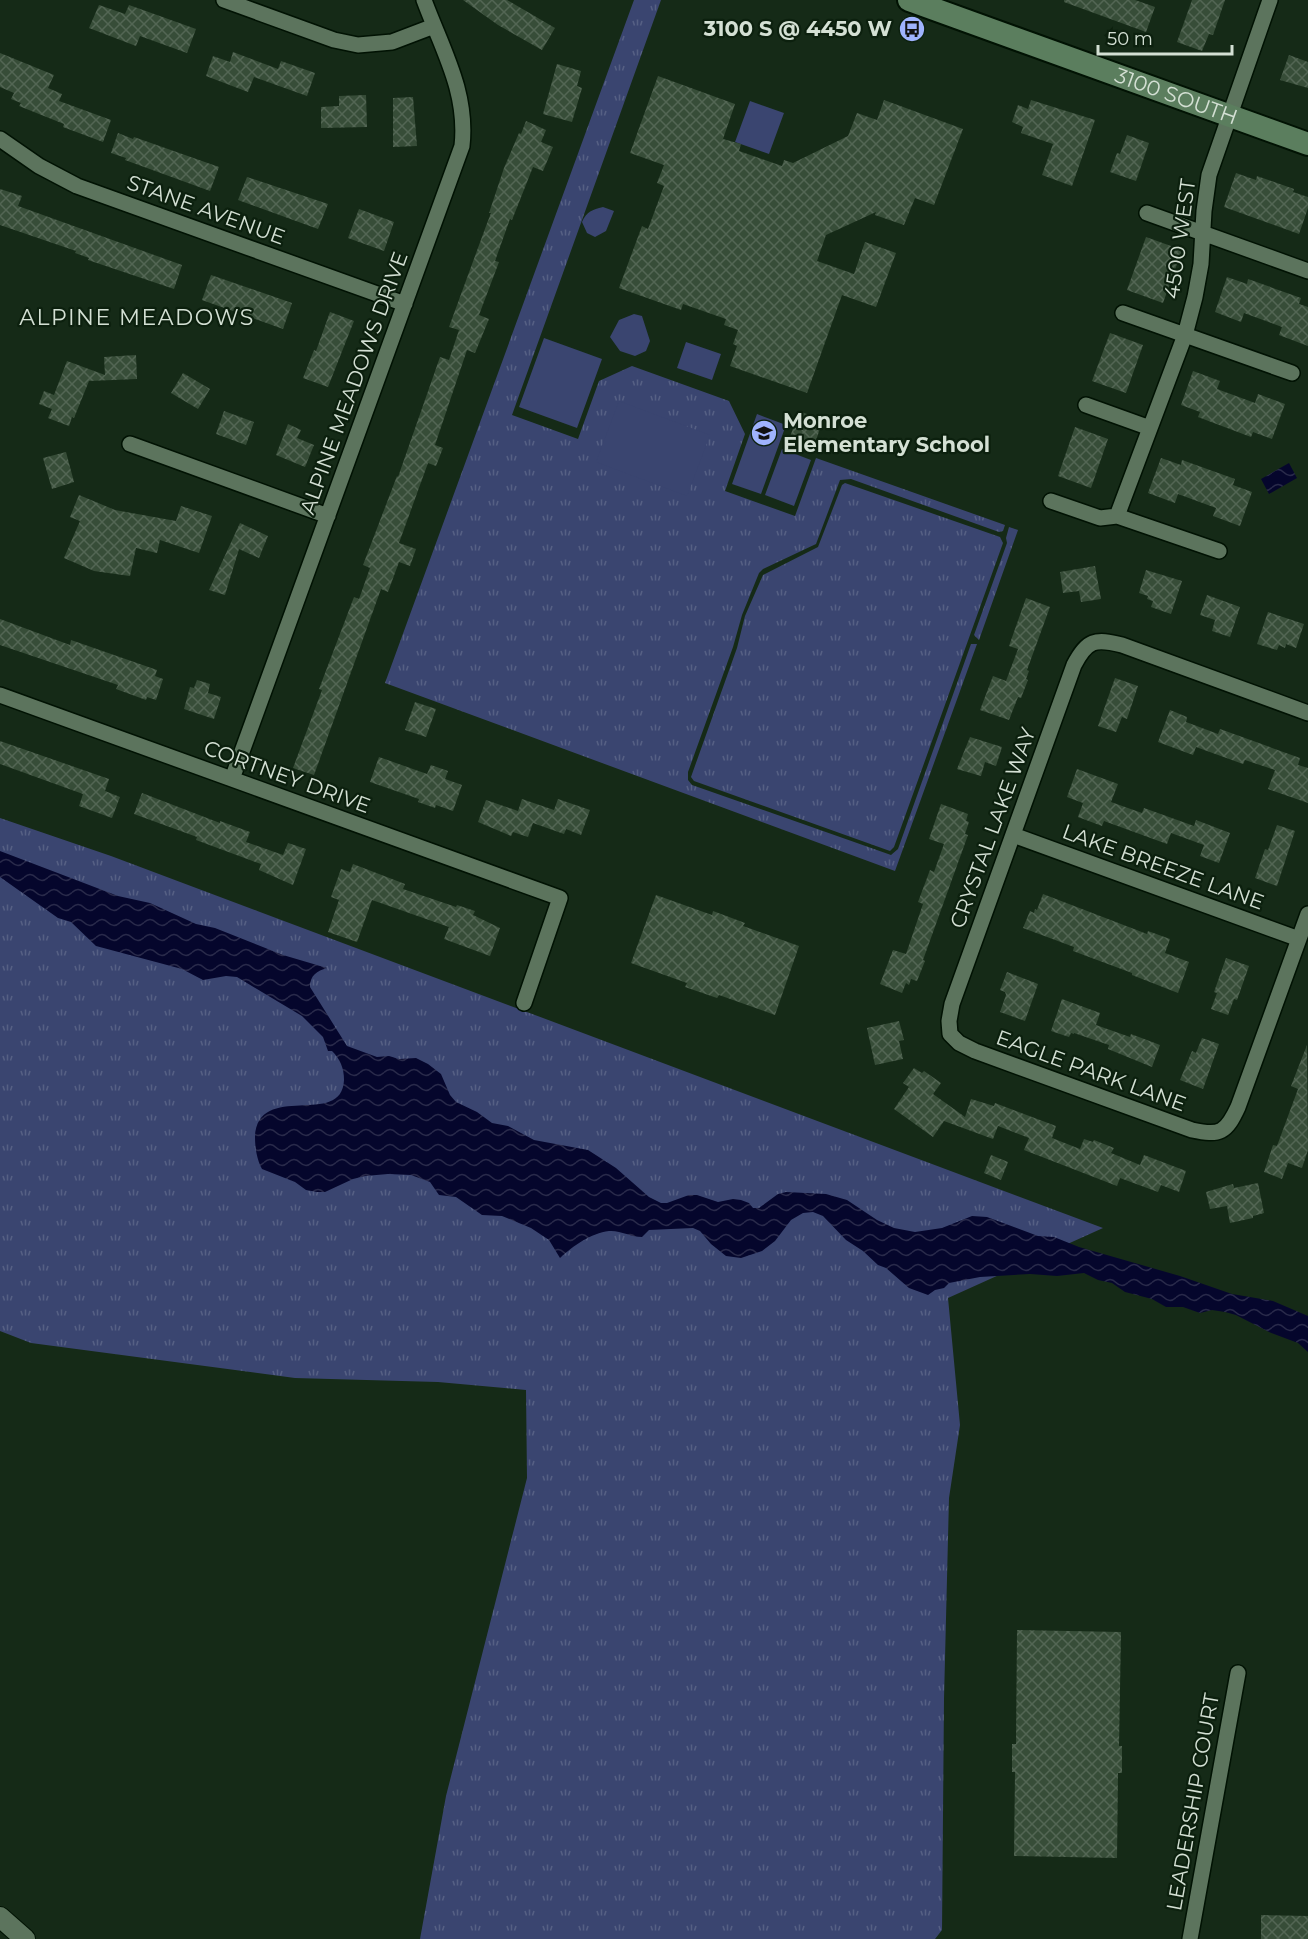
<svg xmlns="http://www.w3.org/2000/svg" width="1308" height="1939" viewBox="0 0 1308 1939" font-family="Montserrat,sans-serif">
  <defs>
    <pattern id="grass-tufts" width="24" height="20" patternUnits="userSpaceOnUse" patternTransform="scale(1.5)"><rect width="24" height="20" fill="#3a4570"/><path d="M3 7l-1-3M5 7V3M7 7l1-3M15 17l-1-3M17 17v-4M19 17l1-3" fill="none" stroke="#566084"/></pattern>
    <pattern id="water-waves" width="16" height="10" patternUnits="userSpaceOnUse" patternTransform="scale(1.5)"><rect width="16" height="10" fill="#05062c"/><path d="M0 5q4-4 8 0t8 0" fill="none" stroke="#292a4a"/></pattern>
    <pattern id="building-cross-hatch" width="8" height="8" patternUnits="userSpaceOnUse" patternTransform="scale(1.5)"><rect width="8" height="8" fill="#374d38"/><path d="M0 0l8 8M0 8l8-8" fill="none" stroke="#536654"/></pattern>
  </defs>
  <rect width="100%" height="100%" fill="#152a17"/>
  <path fill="url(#grass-tufts)" d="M634,0H661L512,415L578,439L599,381L632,366L729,401L745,434L725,491L795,516L816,458L1005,525L1003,531L999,532L851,479L840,480L816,544L763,569L759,573L742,615L733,647L688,772V780L692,785L891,855L898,849L971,644H977L895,871L385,683Z
    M845,483L1000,537L1003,543L894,847L890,851L694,781L691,777L737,648L745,616L763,575L818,547L842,485Z
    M1009,527L1018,530L979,640L974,635L1007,543L1006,538Z
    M0,818L111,856L1103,1228L948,1298L960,1425L949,1498L944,1699L942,1930L935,1939H420L446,1796L527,1478L526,1390L438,1382L295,1378L31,1343L0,1331Z"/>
  <path fill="#3a4570" d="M750,101L784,113L769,154L735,142Z
    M603,207L614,211L606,231L595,237L587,233L582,222C587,211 592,210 603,207Z
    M634,314L642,316L650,341L646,351L635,356L620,351L610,337L619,320Z
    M544,338L602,359L577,428L519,407Z
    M686,342L721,354L712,380L677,368Z
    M619,401L710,435L687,496L596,462Z
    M757,414L786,425L761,494L732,484Z
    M782,449L811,460L794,506L765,495Z"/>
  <path fill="url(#water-waves)" d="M1289,463L1297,478L1269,494L1261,479Z
    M0,851L118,896L150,903L196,924L215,928L283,955L327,968C317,971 310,975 310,987L347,1046L377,1057L389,1056L399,1059L416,1058L428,1064L441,1074L450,1095L456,1102L477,1112L492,1123L508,1126L534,1140L588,1150L616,1168L649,1197L661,1203H667L689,1195H697L718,1202L733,1199L741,1200L749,1203L753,1208H759L778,1194L786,1192L826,1194L847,1200L877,1220L894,1228L915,1232L942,1228L972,1216L987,1217L1038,1236L1054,1237L1079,1247L1180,1276L1232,1294L1273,1301L1308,1316V1352L1298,1343L1269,1332L1236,1315L1225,1312L1212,1310L1200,1313L1183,1307H1166L1152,1299L1125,1292L1112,1283L1098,1280L1084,1273L1057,1276L1030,1274L980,1277L949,1283L944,1288L935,1290L928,1295L909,1288L886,1268L878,1265L863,1251L846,1240L823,1216L813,1212L803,1213L791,1220L775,1241L762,1251L741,1258L726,1256L711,1244L700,1231L693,1228L649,1230L642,1237C631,1237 620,1230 609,1231C591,1233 573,1246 560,1258L549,1240L531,1228L502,1216L482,1215L456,1197L439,1195L430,1182L411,1175L388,1174L365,1176L353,1179L325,1192H317L306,1190L295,1182L262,1169C257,1160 255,1148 255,1137C258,1080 342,1129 344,1080C344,1068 340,1059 332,1051H328L323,1037L302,1016L237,977L226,976L203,980L182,969L96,946L71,922L58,918L0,877Z"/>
  <path fill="url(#building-cross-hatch)" d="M463,0H507L555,28L542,50L498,25Z
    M1064,0H1135L1155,7L1146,32L1064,2Z
    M1192,0H1225L1213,35L1209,34L1202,51L1177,42Z
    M99,5L125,14L129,5L196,29L187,53L140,36L136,46L89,28Z
    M233,52L278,69L281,61L315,73L307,96L254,77L248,92L206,76L213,56L230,62Z
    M0,53L54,75L48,88L62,94L59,101L111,120L103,142L63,127L64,124L19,106L21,103L11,99L14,93L0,87Z
    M1289,55L1308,62V88L1280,80Z
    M557,64L581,71L577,86L582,88L572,122L543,114Z
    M658,76L735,104L723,139L741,144L739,151L782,166L784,160L793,163L848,136L857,113L877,120L884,100L963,129L934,205L915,198L904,225L875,215L876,212L826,235L817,261L854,274L865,242L896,253L876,307L842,295L807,393L730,366L737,346L733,344L738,330L724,325L726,319L683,304L681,310L619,288L642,226L648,229L664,186L657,183L664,165L630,153Z
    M366,95L367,127L321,128V107L339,106V96Z
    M413,97L417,146L393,147V98Z
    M1031,100L1095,120L1072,186L1042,175L1053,144L1021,133L1023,127L1012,122L1018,105L1028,109Z
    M526,121L546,130L541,142L553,147L543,171L533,167L512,220L510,219L495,261L499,262L479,315L489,319L475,353L467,350L435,445L443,448L436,466L428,463L399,543L416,549L410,566L399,562L388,592L381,589L314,775L293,768L322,690L319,689L354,597L359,599L370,568L363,565L397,476L398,477L440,357L449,360L459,330L449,327L486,226L491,213H489L504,168L519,133L521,134Z
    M118,133L133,139L134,137L219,167L210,191L125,160L126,158L111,153Z
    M1127,135L1149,143L1136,181L1110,172L1117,153L1120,154Z
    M1236,173L1256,180L1257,176L1294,189L1293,192L1308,197V208L1299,234L1224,207Z
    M247,177L328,204L318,229L238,200Z
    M0,189L22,196L18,206L182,265L174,289L88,260L89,258L75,253L76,251L0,225Z
    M359,209L394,222L384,251L348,238Z
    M1146,237L1182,250L1163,303L1127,290Z
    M211,275L292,303L283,329L202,300Z
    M1227,277L1247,284L1248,279L1301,298L1299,304L1308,307V346L1279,335L1282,327L1244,313L1241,322L1215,312Z
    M330,312L354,321L328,387L303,378L314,350L316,351Z
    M1110,333L1143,345L1126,393L1092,381Z
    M136,355L137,379L89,381L74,418L72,417L69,426L48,418L52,409L39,404L44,391L54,395L67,361L105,375L104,357Z
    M1193,371L1220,381L1217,389L1255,403L1258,394L1285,404L1272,439L1253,432L1251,437L1198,417L1200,412L1181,405Z
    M183,373L210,389L198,409L171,393Z
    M224,411L254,422L246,445L216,434Z
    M799,411L823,420L814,446L790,437Z
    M288,424L301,430L297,438L314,445L305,467L276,455Z
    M1075,427L1108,439L1091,488L1058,476Z
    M66,452L74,482L52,489L43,458Z
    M1161,458L1181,465L1182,460L1235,479L1233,485L1252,492L1240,526L1213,516L1216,508L1178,494L1175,503L1148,493Z
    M79,495L115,510L176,521L181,506L212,516L199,553L160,540L157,553L136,548L130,576L94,571L64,558L80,521L70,517Z
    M240,523L268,536L259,558L239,549L225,595L209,590Z
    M1095,566L1101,599L1081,602L1079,591L1063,593L1060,572Z
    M1146,570L1182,581L1171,614L1151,607L1153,601L1147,599L1148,596L1139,593Z
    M1207,595L1240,607L1230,637L1212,631L1215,620L1200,615Z
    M1026,598L1050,607L1027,670L1029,671L1026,679L1028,680L1021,698L1018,697L1009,720L980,710L993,676L1006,681L1018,649L1009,646Z
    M1268,612L1304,624L1296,648L1286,644L1285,648L1279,645L1277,650L1257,644Z
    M0,619L70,645L71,640L157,670L155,676L163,679L156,700L147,697L146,700L116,689L118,685L0,645Z
    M1115,678L1138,686L1127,719L1122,717L1116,732L1098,726Z
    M197,680L210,684L208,693L221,697L214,719L184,709L190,687L194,688Z
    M415,702L436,709L426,737L405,730Z
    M1170,710L1187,717L1186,722L1218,734L1220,729L1300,758L1298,765L1308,768V803L1268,789L1275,770L1245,760L1243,764L1196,747L1193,755L1158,742Z
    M970,737L1002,747L996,766L985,762L981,776L957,769Z
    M0,741L109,779L105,791L120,797L112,818L79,806L83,794L0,764Z
    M379,757L427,774L431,765L448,771L445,779L462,785L453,811L436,805L435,808L418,802L419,799L370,782Z
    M1077,769L1118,784L1111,802L1142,813L1144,808L1194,826L1196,820L1230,833L1219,863L1200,856L1204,845L1171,833L1167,844L1104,821L1102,826L1078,817L1083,803L1067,797Z
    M142,793L220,823V821L250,832L246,842L283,855L288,843L306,849L293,885L259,870L261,864L196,840L197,837L134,814Z
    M522,799L554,810L558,799L590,810L581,835L566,829L564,834L533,823L528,837L513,832L511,836L478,822L486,800L518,811Z
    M941,804L968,814L966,821L969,822L965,834L968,835L923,960L925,961L917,981L911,979L909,985L906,983L902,993L880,984L893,950L906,954L923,904L918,902L930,870L934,872L944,844L929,839Z
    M1277,825L1295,831L1277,886L1255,878L1265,849L1268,850Z
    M353,864L405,884L403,889L456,907L457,905L475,911L473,915L500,928L490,956L444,939L449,927L372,900L357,942L328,932L339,900L331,897L341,869L350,872Z
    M1043,894L1147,934L1148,931L1170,939L1165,953L1189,962L1178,993L1132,975V973L1073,951L1074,947L1023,928L1030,911L1034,913L1035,909L1037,910Z
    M656,895L712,915L713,911L745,923L743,926L799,946L775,1015L719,995L717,998L685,987L687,983L631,963Z
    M1226,958L1249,966L1237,1000L1234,999L1228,1015L1211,1009L1217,993L1214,992Z
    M1007,972L1038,984L1025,1021L1000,1012L1006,995L1005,992L1000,990Z
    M1062,999L1100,1013L1096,1025L1130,1037L1131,1034L1160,1045L1152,1067L1108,1049L1109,1045L1074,1033V1034L1071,1033L1069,1037L1051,1031Z
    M899,1021L904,1040L899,1041L903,1059L875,1065L867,1028Z
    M1202,1038L1219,1044L1203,1089L1180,1080L1192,1051L1196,1053Z
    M1307,1045L1308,1150L1302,1168L1288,1163L1282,1179L1264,1172L1273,1145L1277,1146L1298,1089L1291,1086Z
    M914,1068L922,1073L924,1071L941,1083L933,1094L965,1117L971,1099L994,1106L995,1103L1056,1126L1052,1138L1080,1149L1084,1139L1093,1142L1094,1140L1114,1148L1111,1153L1140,1165L1144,1155L1186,1171L1179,1192L1161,1185L1158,1192L1120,1178L1117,1186L1024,1150L1029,1138L998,1126L993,1139L944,1121L933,1137L894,1109L909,1087L903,1083Z
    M991,1155L1008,1162L1001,1180L984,1173Z
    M1258,1183L1264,1213L1253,1216V1218L1230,1223L1227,1206L1210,1209L1206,1192L1233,1184L1234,1188Z
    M1017,1630L1121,1632L1119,1746H1122V1773H1118L1117,1858L1014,1856L1015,1772H1012V1744H1016Z
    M1261,1915L1308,1916V1939H1261Z"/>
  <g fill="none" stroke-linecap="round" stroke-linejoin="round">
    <g stroke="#011203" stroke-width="18">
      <path id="minor" d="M224,0L334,40L358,45L392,42L434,26
        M0,139L39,166L77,186L405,304
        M1147,213L1308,271
        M1123,313L1292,373
        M1086,405L1150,428
        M130,444L328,516
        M1051,501L1100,518L1117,516L1219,551
        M1117,516L1185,335L1195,297L1201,264L1204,211L1209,175L1270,0
        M0,695L560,898L524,1003
        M1308,713L1122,645C1095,638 1087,640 1074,665L952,1004L949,1021L950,1034L959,1043L975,1051L1192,1130C1220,1136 1226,1133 1238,1107L1308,914
        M232,779L462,146C468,92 442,49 424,0
        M1013,835L1299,939
        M1190,1939L1238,1673"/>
    </g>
    <g stroke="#011203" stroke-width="22">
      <path id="tertiary" d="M0,1917L25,1939"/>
    </g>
    <g stroke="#011203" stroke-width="26">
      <g id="secondary">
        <path id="s1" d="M909,0L1308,144"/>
      </g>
    </g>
    <use href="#minor" stroke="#5c745d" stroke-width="15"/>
    <use href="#tertiary" stroke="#5c745d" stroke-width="20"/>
    <use href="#secondary" stroke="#5b7e5e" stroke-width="22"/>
  </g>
  <defs>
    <g id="bus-disc" transform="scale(1.35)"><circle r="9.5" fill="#9fb3fd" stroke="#0c200e"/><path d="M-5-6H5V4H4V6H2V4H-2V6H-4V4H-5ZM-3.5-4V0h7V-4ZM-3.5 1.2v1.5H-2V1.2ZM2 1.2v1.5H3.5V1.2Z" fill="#111"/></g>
    <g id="school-disc" transform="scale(1.35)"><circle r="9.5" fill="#9fb3fd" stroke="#0c200e"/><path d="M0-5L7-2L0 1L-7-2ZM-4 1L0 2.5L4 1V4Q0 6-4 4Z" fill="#111"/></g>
  </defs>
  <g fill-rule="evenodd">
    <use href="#bus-disc" x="912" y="29"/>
    <use href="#school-disc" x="764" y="433"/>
  </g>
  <g text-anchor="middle" stroke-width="4.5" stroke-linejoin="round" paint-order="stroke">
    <g font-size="21" font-weight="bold" fill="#d4e0d4" stroke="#0c200e" text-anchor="end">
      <text x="892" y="36">3100 S @ 4450 W</text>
      <text x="783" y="428" text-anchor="start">Monroe<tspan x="783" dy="24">Elementary School</tspan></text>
    </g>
    <g font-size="21" fill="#d4e0d4" stroke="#0c200e">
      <text dy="7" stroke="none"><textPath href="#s1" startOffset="284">3100 SOUTH</textPath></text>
      <text transform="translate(206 210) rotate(20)" y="7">STANE AVENUE</text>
      <text transform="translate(1180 239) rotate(-82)" y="7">4500 WEST</text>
      <text transform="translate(354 383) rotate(-70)" y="7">ALPINE MEADOWS DRIVE</text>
      <text transform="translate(287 777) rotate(20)" y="7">CORTNEY DRIVE</text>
      <text transform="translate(993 828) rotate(-70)" y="7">CRYSTAL LAKE WAY</text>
      <text transform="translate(1163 867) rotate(20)" y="7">LAKE BREEZE LANE</text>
      <text transform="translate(1091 1071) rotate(20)" y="7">EAGLE PARK LANE</text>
      <text transform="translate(1193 1802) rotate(-80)" y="7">LEADERSHIP COURT</text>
    </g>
    <g font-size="22" letter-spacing="1.5" fill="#d4e0d4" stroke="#0c200e">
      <text x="137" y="325">ALPINE MEADOWS</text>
    </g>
  </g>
  <path d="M1098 45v9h134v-9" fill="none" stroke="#d4e0d4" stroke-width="3"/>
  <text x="1107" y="45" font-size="18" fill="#d4e0d4" stroke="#0c200e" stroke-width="4.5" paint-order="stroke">50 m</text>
</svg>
